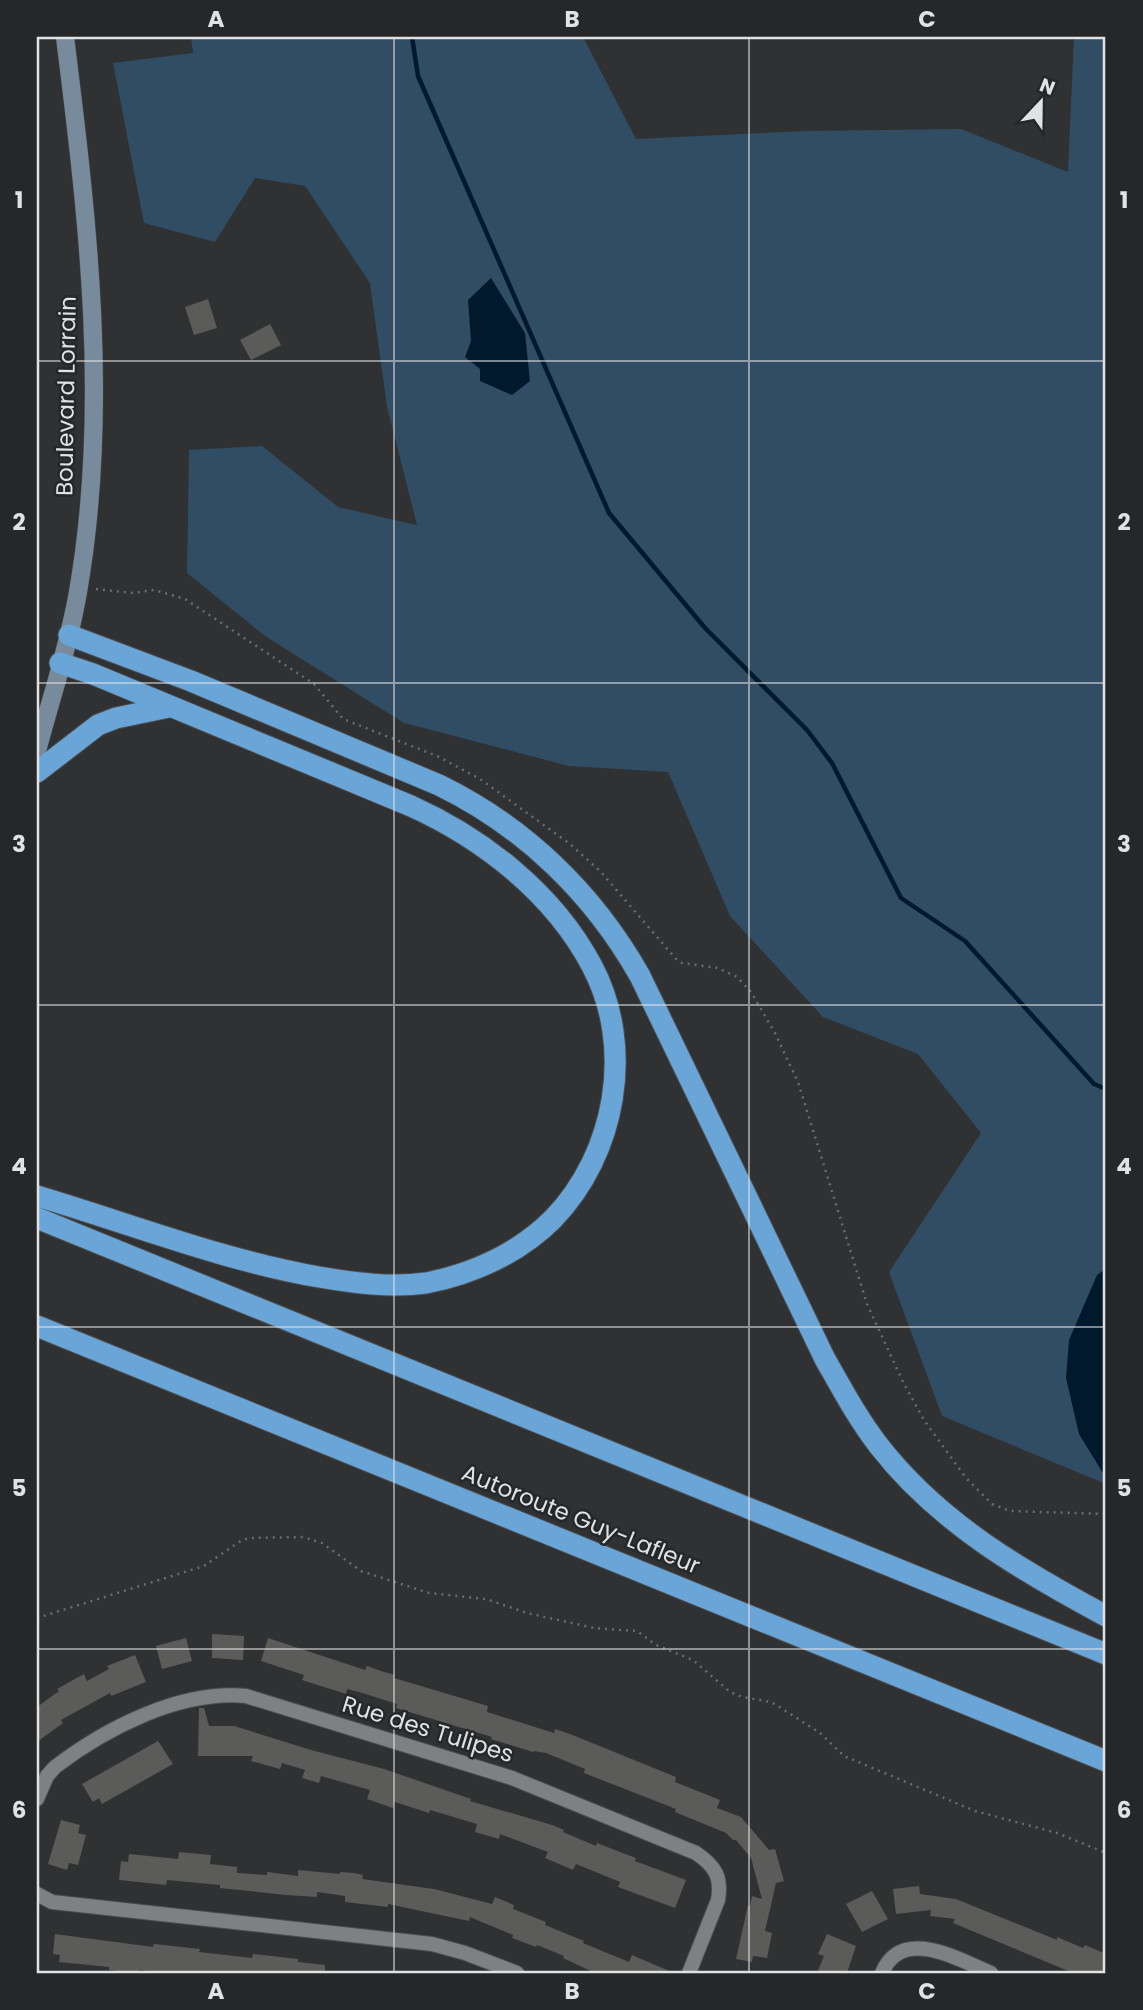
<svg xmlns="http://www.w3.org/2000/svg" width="1143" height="2010" viewBox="0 0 1143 2010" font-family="Poppins,sans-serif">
  <rect width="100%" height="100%" fill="#2f3133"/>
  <path fill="#314d64" d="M191,37H583L636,139L805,131L961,129L1068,172L1074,37H1106V1484L942,1416L889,1272L981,1133L918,1054L823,1017L730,916L668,772L569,766L404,723L265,636L187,573L189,450L262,446L338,507L417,525L387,407L370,283L305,186L255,178L215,242L144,223L113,63L193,53Z"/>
  <path fill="#01192c" d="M491,278L525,333L530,381L512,395L480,381V369L465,357L471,341L468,300Z
    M1106,1269V1478L1079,1434L1066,1378L1069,1340L1097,1275Z"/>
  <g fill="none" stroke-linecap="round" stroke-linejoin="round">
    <path stroke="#01192c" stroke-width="4.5" d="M412,37L418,76L609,513L705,628L807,730L832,763L901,898L965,941L1094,1084L1106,1089"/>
  </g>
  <path fill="#5b5c59" d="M208,299L217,328L194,335L185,307Z
    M270,324L281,345L251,360L240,340Z
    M212,1634L244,1636L243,1660L212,1658Z
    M186,1638L192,1661L162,1669L156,1646Z
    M268,1638L365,1670L367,1666L381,1671L395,1675L394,1678L488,1706L487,1712L554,1733L555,1729L570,1734L676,1777L675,1782L720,1800L717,1808L741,1817L769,1850L775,1849L784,1881L776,1883L765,1931L772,1933L767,1958L753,1956L752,1962L736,1959L748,1905L750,1906L752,1896L762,1899L751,1858L736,1840H733L726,1833L675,1812L676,1809L584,1773L585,1769L546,1753L534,1751L533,1752L491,1739L492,1737L396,1708L397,1704L359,1692L347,1689L346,1694L302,1680L304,1675L261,1661Z
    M135,1655L146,1682L111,1696L110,1693L61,1720L63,1723L37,1742V1707L59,1691L57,1689L84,1674L87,1681L109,1669L107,1666Z
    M199,1708H204L209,1726H234L311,1750L384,1769L471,1799L470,1801L552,1825L564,1830L563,1832L596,1846L597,1843L625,1854L636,1858L635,1861L686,1880L675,1908L618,1887L620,1882L576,1864L573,1870L545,1858L548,1852L500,1834L499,1839L475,1832L477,1824L430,1810L429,1813L395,1802L393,1808L367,1799L370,1790L321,1776L319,1783L302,1778L305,1770L282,1763L280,1769L251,1761L253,1756H198Z
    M158,1741L173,1764L102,1804L99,1798L93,1802L82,1784Z
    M61,1820L80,1825L78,1833L86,1835L78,1865L69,1863L67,1870L48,1864Z
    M179,1852L211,1855L210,1864L237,1867V1873L267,1875V1872L298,1876V1870L340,1874V1872L354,1873L363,1875L362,1879L434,1889L492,1904L495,1897L514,1905L513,1909L546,1922L545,1925L584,1941L583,1943L629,1962L632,1955L674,1973H595L563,1958L564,1956L537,1945L536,1947L512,1938L513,1935L470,1917L469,1921L388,1904V1907L345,1902V1896L317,1892V1897L286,1895L220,1888V1885L167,1880L166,1885L119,1880L121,1861L128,1862L129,1854L178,1859Z
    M919,1886L920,1894L956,1899L1057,1940V1937L1083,1948L1085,1945L1106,1954V1973H1073L953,1923L955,1919L930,1916L931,1910L896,1914L893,1889Z
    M872,1891L888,1919L862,1932L846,1904Z
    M55,1934L153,1947L154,1944L200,1949L199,1952L252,1958L253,1954L298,1959V1962L325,1965V1973H167L139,1970V1973H134L109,1970V1967L59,1962L60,1955L53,1954Z
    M827,1934L856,1946L847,1973H817L824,1956L818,1954Z"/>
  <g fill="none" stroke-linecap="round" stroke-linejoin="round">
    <g stroke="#4c4d4f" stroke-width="16">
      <path id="street" d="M37,1799L47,1776L55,1767C106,1728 180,1690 246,1696L512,1778L696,1853C715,1866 722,1877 718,1900L689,1973
        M37,1894L52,1902L432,1944L465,1953L517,1973
        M882,1973C902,1925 959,1960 991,1973"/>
    </g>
    <g stroke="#4c4d4f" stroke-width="19">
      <path id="secondary" d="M37,751C51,698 69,645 78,592C110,407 88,221 65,37"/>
    </g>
    <g stroke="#4c4d4f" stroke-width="23">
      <path id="highway" d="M69,635L191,681L439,785C525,827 593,893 640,976L825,1359C842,1389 858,1419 879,1446C939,1523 1022,1571 1106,1616
        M37,772L98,725L116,718L169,707
        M37,1196C131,1224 222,1260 319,1277C354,1283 391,1288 426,1283C473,1274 519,1253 553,1219C616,1154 635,1047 592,966C554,894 484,839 411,806L93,674L60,663
        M37,1218L1106,1654
        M37,1326L1106,1761"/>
    </g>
    <path stroke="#6a6c6e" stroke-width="2.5" stroke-dasharray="2 5" stroke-linecap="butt" d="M96,589L133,593L154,590L185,599L314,684L343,719L437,756L480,779L570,844L600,871L676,959L682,963L718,968L737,977L751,992L775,1033L798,1082L867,1304L903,1382L924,1420L966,1478L992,1504L1010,1511L1106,1514
      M37,1618L204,1566L239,1542L248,1538L303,1537L322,1543L361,1571L429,1593L486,1599L527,1613L594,1628L637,1631L656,1645L693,1660L730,1692L742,1697L771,1702L778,1706L820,1733L844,1756L975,1811L1057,1833L1106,1853"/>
    <use href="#street" stroke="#7e8082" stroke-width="14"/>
    <use href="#secondary" stroke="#788b9c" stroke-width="18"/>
    <use href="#highway" stroke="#69a5d7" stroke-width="21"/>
  </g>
  <path fill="none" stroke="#e1e2e3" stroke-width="2" stroke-opacity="0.55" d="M394,37V1973M749,37V1973M37,361H1106M37,683H1106M37,1005H1106M37,1327H1106M37,1649H1106"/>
  <g text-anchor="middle" stroke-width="5" stroke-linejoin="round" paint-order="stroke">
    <g font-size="23" fill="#e1e2e3" stroke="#252729">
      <text transform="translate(66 396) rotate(-89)" y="8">Boulevard Lorrain</text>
      <text transform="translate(581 1519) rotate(22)" y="8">Autoroute Guy-Lafleur</text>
      <text transform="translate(428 1729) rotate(17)" y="8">Rue des Tulipes</text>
    </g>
  </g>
  <rect width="1143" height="2010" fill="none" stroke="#252729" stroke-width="77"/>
  <g transform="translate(1041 102) rotate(22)" stroke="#252729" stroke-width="5" paint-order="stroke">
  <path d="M0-5L12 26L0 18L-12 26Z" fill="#e1e2e3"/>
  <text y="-10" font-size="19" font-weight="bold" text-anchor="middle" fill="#e1e2e3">N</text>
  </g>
  <rect x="38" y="38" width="1066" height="1934" fill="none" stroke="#e1e2e3" stroke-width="2.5"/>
  <g font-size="23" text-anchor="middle" font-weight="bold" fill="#e1e2e3">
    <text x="216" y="27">A</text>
    <text x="572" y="27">B</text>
    <text x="927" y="27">C</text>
    <text x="19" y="208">1</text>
    <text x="1124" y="208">1</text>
    <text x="19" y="530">2</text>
    <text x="1124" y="530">2</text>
    <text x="19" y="852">3</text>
    <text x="1124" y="852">3</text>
    <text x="19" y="1174">4</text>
    <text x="1124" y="1174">4</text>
    <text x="19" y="1496">5</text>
    <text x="1124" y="1496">5</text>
    <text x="19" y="1818">6</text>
    <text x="1124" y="1818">6</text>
    <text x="216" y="1999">A</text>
    <text x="572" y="1999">B</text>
    <text x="927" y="1999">C</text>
  </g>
</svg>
